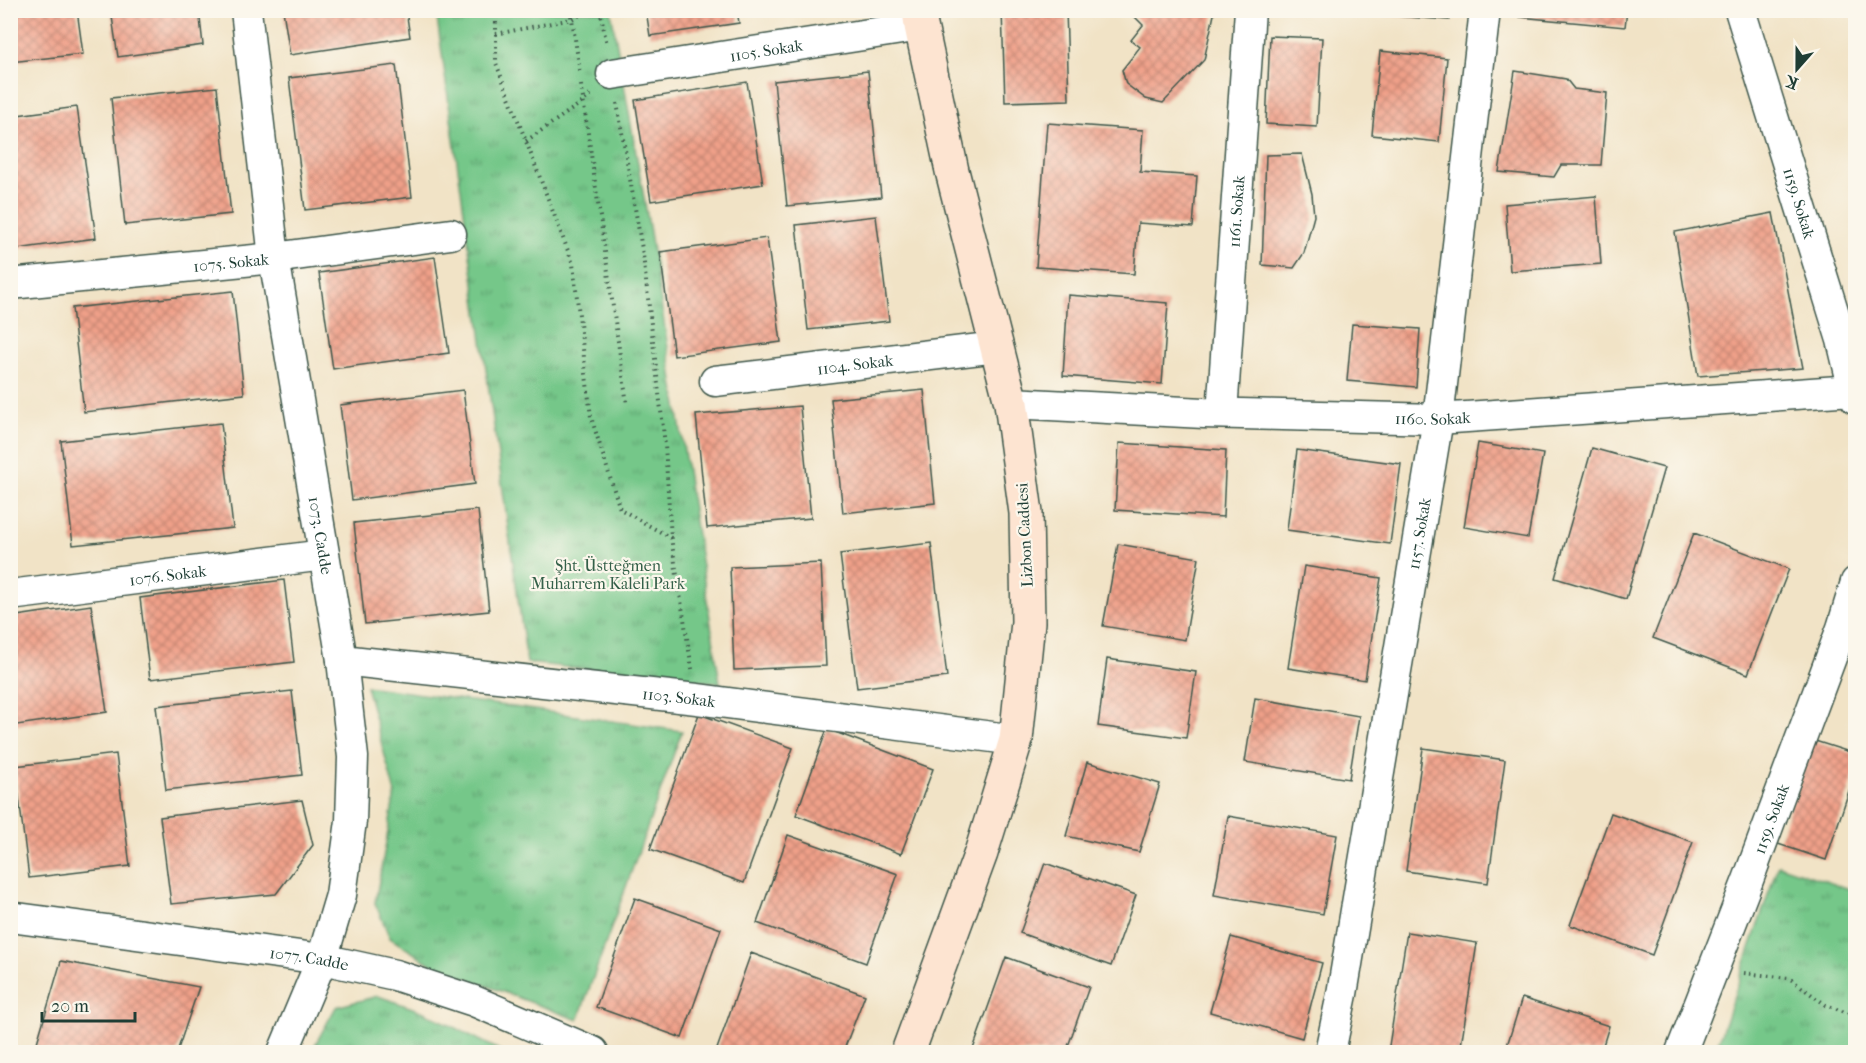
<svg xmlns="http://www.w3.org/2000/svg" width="1866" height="1063" viewBox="0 0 1866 1063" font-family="'IM FELL French Canon',serif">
  <defs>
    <pattern id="park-tufts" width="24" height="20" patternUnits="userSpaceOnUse" patternTransform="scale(1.5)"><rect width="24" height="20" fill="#75c789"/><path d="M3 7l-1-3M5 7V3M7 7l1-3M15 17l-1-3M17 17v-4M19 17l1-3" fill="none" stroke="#5fa371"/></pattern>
    <pattern id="building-cross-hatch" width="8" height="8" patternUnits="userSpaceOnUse" patternTransform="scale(1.5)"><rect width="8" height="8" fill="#f0a089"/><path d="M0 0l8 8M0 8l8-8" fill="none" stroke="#c28471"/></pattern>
  </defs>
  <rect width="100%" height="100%" fill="#fbf7ec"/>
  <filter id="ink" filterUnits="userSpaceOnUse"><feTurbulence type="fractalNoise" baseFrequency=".0167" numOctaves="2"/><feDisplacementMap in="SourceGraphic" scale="12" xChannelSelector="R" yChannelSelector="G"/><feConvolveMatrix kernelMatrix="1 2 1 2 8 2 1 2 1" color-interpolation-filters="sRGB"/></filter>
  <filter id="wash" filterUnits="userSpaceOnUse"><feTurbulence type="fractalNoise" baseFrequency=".008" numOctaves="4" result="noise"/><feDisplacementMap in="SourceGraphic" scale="24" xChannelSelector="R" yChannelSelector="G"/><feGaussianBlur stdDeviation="1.35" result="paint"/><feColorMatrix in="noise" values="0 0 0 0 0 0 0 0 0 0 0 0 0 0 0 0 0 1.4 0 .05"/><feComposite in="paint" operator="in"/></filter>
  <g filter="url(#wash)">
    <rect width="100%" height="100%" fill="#f1e3c6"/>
    <path fill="url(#park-tufts)" stroke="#4a825e" stroke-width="1.5" d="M436,11H611L650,232L720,683L527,663Z
      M366,686L682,731L578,1020L434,966L390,938L375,903L395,793Z
      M1778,865L1855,891V1052H1715Z
      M378,996L424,1012L503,1052H311L336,1007Z"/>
    <g id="blocks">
      <path fill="url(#building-cross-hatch)" d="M10,10H77L83,54L10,62Z
        M111,10H199L203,45L118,57Z
        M283,10H406L410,37L290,55Z
        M646,10H737L739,23L650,36Z
        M1002,10H1066L1069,100L1005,102Z
        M1128,10H1215L1204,60L1163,103L1146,99L1126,84L1122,70L1140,47L1131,40L1143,25Z
        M1381,10H1450L1449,20L1381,15Z
        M1521,10H1627L1625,27L1520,17Z
        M1270,36L1322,38L1317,127L1266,124Z
        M1380,51L1447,58L1439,142L1372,135Z
        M396,65L412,197L305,210L289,78Z
        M868,71L881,197L787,206L774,81Z
        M1515,71L1566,79L1574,89L1607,93L1601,165H1561L1554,177L1499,172Z
        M747,82L763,184L651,201L635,100Z
        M217,87L231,214L125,225L111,98Z
        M77,107L96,238L10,250V116Z
        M1047,123L1143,130L1140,172L1197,176L1193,227L1138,223L1134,274L1036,267Z
        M1302,154L1312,194L1314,216L1304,253L1294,268L1262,265L1266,155Z
        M1596,196L1601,264L1510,271L1505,204Z
        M1773,213L1803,368L1698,376L1675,232Z
        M876,216L889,321L808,330L796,225Z
        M767,238L781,342L674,356L660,252Z
        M435,257L449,353L333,369L319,273Z
        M233,291L244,394L84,412L72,308Z
        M1068,295L1168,303L1162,384L1063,376Z
        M1352,324L1420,329L1416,387L1347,381Z
        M463,390L475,484L352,500L340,405Z
        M924,390L935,503L843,513L831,399Z
        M800,406L811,518L707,528L696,415Z
        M221,423L233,528L73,545L61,441Z
        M1119,443L1226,450L1223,517L1115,510Z
        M1478,443L1543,454L1528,538L1464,527Z
        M1592,448L1664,468L1626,599L1555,578Z
        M1297,450L1401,464L1390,544L1287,530Z
        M478,510L489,611L365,624L354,523Z
        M1694,533L1789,569L1748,674L1653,638Z
        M931,543L947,677L857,688L840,554Z
        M1118,544L1199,558L1185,640L1103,626Z
        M821,563L826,666L734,670L730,567Z
        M1304,566L1381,578L1365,680L1288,668Z
        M284,580L294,662L150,679L140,598Z
        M91,605L107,712L10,726V617Z
        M1107,659L1196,672L1186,738L1098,726Z
        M292,691L302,775L166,790L156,706Z
        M1255,698L1359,716L1349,779L1245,762Z
        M699,714L793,748L744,883L650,849Z
        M827,729L933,769L901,854L796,815Z
        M1812,740L1856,754V770L1826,860L1778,844Z
        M1423,748L1505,760L1488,883L1406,871Z
        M116,754L130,866L29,878L15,766Z
        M1087,762L1160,784L1139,852L1066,836Z
        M302,800L313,845L276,894L171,904L160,817Z
        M1611,813L1693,842L1652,955L1570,925Z
        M1228,816L1337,835L1323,914L1214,895Z
        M788,835L898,874L866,963L757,923Z
        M1045,863L1136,895L1111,966L1020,933Z
        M635,898L721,929L682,1038L596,1007Z
        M1407,932L1477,943L1460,1052H1388Z
        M1231,937L1322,963L1302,1038L1210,1012Z
        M751,953L865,995L843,1052H727L717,1049Z
        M1006,957L1089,987L1066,1052H972Z
        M61,961L199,987L177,1052H57L36,1046Z
        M1522,998L1609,1026L1601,1052H1505Z"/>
    </g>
  </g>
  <g filter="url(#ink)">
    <use href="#blocks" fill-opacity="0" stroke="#3e564a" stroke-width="1.5"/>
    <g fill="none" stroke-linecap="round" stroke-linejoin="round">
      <g stroke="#3e564a" stroke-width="33">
        <g id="street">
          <path id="s1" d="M246,10L274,258L342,660L353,757L351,821L341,895L322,959L283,1052"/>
          <path id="s2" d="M1740,10L1842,340L1856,399"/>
          <path id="s3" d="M612,74L921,26"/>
          <path id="s4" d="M10,284L274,258L451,234"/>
          <path id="s5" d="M715,381L997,347"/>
          <path id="s6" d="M1011,403L1204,413L1438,419L1853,390"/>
          <path id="s7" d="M1222,413L1250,10"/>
          <path id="s8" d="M10,595L324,555"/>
          <path id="s9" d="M342,660L697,699L1016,740"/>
          <path id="s10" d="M10,917L322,959L395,975L474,1001L593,1052"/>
          <path id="s11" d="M1330,1052L1342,994L1438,419L1485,10"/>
          <path id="s12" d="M1681,1052L1748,880L1842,628L1856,582"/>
        </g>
      </g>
      <g stroke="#3e564a" stroke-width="36">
        <path id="secondary" d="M908,1052L981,853L1016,740L1028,622L1026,513L1011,403L952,171L921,26L919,10"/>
      </g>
      <path stroke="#3e564a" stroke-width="4" stroke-dasharray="1.5 4.5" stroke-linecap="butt" d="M496,10V63L573,264L591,417L620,509L671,538
        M569,10L572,19L580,72
        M600,10L607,45
        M496,34L572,19L590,10
        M581,85L627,404
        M617,103L643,255L665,445L671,538L692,669
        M526,141L584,101L590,95
        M1744,973L1789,978L1826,1005L1856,1016"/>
      <use href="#street" stroke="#fff" stroke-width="30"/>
      <use href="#secondary" stroke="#fde4d1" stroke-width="33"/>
    </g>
  </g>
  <g text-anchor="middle" stroke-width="4.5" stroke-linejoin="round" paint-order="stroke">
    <g font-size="16" fill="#1f3d34" stroke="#fbf7ec">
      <text dy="6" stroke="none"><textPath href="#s3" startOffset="156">1105. Sokak</textPath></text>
      <text dy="6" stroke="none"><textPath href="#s2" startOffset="202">1159. Sokak</textPath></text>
      <text dy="6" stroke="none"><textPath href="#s7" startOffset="202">1161. Sokak</textPath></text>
      <text dy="6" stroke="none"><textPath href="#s4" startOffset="222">1075. Sokak</textPath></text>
      <text dy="6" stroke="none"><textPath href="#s5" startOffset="141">1104. Sokak</textPath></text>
      <text dy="6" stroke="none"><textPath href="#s6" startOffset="422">1160. Sokak</textPath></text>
      <text dy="6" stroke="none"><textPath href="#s11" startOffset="526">1157. Sokak</textPath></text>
      <text dy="6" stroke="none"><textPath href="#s1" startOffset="531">1073. Cadde</textPath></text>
      <text transform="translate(1024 535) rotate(-93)" y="6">Lizbon Caddesi</text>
      <text dy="6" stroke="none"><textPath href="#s8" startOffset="159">1076. Sokak</textPath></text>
      <text dy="6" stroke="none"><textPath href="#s9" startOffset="339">1103. Sokak</textPath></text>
      <text dy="6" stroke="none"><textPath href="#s12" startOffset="250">1159. Sokak</textPath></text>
      <text dy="6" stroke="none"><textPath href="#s10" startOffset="302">1077. Cadde</textPath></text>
    </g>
    <g font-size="16" fill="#346049" stroke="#fbf7ec">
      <text x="608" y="571">Şht. Üstteğmen<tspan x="608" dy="18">Muharrem Kaleli Park</tspan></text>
    </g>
  </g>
  <rect width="1866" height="1063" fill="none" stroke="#fbf7ec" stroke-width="36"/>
  <g transform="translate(1797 69) rotate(201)" stroke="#fbf7ec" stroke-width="4.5" paint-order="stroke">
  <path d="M0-4.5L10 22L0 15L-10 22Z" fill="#1f3d34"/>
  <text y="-9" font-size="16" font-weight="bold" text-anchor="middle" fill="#1f3d34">K</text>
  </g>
  <path d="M42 1012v9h93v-9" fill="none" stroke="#1f3d34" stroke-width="3"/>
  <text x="51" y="1012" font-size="18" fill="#1f3d34" stroke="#fbf7ec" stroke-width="4.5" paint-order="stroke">20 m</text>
</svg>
